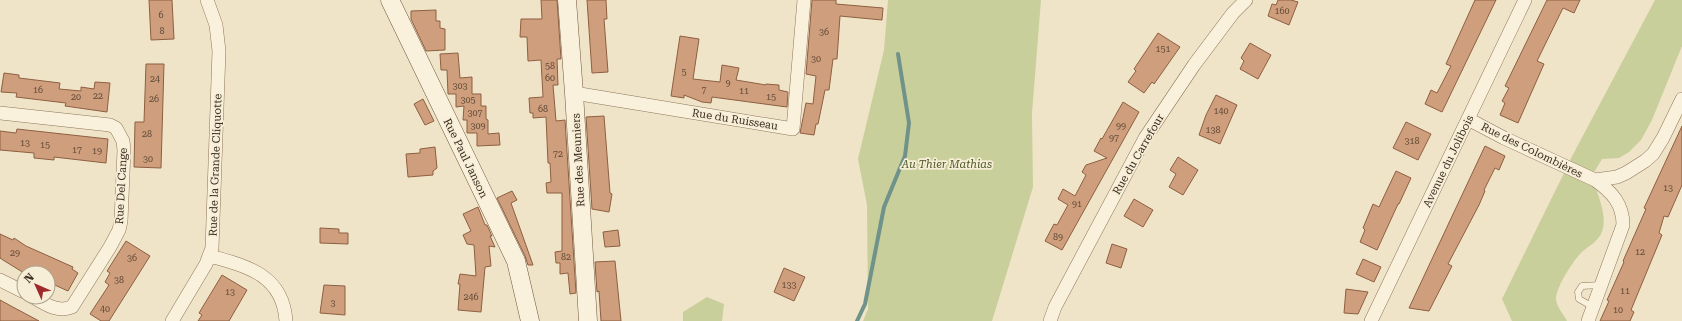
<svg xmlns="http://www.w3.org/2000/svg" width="1682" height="321" viewBox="0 0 1682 321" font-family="'Roboto Serif',serif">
  <rect width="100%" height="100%" fill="#f0e4c8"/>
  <path fill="#c9cf9b" d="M888,0H1041L1032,113L1033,187L992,321H863L868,309L867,205L858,159L884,50Z
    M1655,0H1682V46L1652,120L1641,140L1629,152L1619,158L1602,159L1593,174L1569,162Z
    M1565,171L1595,186C1600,200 1608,220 1601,234C1597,242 1589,246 1583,251C1574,259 1556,287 1556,299C1556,306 1564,315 1567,321H1512L1502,299Z
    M707,297L724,304L722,321H683V312Z"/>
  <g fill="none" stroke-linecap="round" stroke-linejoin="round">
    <path stroke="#6f938a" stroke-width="4" d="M857,321L865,304L884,207L905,156L909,123L898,54"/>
  </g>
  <path fill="#cf9f7d" stroke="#8d5f41" d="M149,0H172L174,39L151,40Z
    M541,0H557L561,59H557L558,85H553L556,121L565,120L576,293L570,294L568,273L560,274V263H556L555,252L562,251V193H547L546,183L551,182L550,163H548L546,117L533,118V113H530L529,98L543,97L541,60L528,61L527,37H520L521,19H542Z
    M587,0H606L607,19H604L608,72L592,73Z
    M812,0H836V4L883,8L882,20L840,16L837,59H833L829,90H825L818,124H816L814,135L800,133L806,103L813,104L816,76L806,74Z
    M1278,0H1291L1298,2L1289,25L1268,16L1272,4L1276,5Z
    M1475,0H1496L1442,112L1425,104L1431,90L1437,93L1451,66L1446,64Z
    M1547,0H1580L1574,13L1563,8L1537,61L1544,64L1518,123L1500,115L1505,103L1502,101L1509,88L1505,86Z
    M436,10V21H440V28L445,29V50L426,51L411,19V11Z
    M1158,33L1180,47L1154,84L1152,82L1144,93L1128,82L1136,71L1134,69Z
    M680,36L699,39L693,79L720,82L722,65L739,68L736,80L766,85V84L779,85V90L788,92L787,107L712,97L711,103L702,102L684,95V98L671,96Z
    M1250,43L1271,55L1258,79L1240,69L1244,61L1241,58Z
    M458,53L460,78L472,77V94H481V106H486V119L488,120V134L499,133L500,145L477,146V133H467V120H463L464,106L456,107V94H448L447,70H441L440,54Z
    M146,64H164L161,168L134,167L135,122H144Z
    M4,73L19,75V78L60,83L59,89L81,91V87L94,89L95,82L110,83L107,112L65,106L66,103L16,97L17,93L1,92Z
    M1216,95L1237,105L1220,144L1199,135L1206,115Z
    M423,99L434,121L425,125L414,104Z
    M1123,102L1139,112L1062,250L1045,241L1054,224L1057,225L1068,205L1058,199L1063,189L1075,196L1086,175L1082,172L1086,165L1107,158L1094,151L1101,138L1102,139Z
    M604,116L610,193L612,194L609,212L592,209L586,117Z
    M1406,122L1431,134L1418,160L1393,148Z
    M1682,126V185L1668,217L1664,216L1659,233L1662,235L1631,310L1634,312L1630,321H1600L1609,301L1607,300L1624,262L1623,261L1646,209L1644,208Z
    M17,129L108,139L106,163L54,157V160L34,158V153L0,150V131L16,133Z
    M1485,146L1505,156L1499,170L1495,168L1484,190L1485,191L1479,205L1448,264L1452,266L1429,311L1409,308Z
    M435,147L437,168L433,171V175L408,177L406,154L420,153V149Z
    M1178,157L1198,170L1183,195L1169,187L1176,174L1170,170Z
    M1396,171L1411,178L1399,204H1398L1377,250L1360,242L1365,230L1363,228L1373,204L1379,207Z
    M512,191L517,200L511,203L533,265H528L525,256L497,198Z
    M1134,199L1153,210L1143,227L1124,216Z
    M478,207L485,225H487L492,236H490L495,247L489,246L491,266L485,267L481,312L458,310L460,284H458L460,274L476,276L474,245L467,244L463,235L471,231L463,214Z
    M320,228L339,229V233H348V244L320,243Z
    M618,230L620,246L605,247L603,232Z
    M0,234L13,240L14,238L26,246L73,267L72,269L78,273L68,291L48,282V273H24L3,260L0,258Z
    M126,241L150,256L109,321H101L90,314L109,285L105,282L110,273L107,271Z
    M1112,244L1127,249L1121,268L1106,263Z
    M1363,259L1381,267L1374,282L1356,274Z
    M615,261L621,321H601L599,291L597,292L595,262Z
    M784,268L805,277L794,301L774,292Z
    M222,275L247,290L229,321H198L202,315L199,313Z
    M324,285L345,286V315L320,313Z
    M1346,289L1368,292L1358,314L1344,313Z
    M0,300L11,306L39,321H0Z"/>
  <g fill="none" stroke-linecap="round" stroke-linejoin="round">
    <g stroke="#8d765c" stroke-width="7">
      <path id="lane" d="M1593,307L1579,299L1578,292L1582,286L1601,285"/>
    </g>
    <g stroke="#8d765c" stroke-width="14">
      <path id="street" d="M574,93L793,129L804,0
        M0,113L110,125L116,128L123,141L124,150L121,221L119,230L110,247L72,307C57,313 46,304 33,297
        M1468,119L1504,138L1595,180L1617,177L1626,173L1645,161L1653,154L1663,138L1682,99
        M210,256C247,266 283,275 286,321
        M0,280L24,292
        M172,321L206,264L212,248L219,51L216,25L207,0
        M1050,321L1055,307L1145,138L1194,65L1233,13L1246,0
        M1371,321L1525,0
        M1588,321L1623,225C1623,204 1612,192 1595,180"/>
    </g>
    <g stroke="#6f573f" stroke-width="19">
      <path id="secondary" d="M390,0L516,261L530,321
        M567,0L574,93L588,321"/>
    </g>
    <use href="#lane" stroke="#faf1dc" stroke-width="6"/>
    <use href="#street" stroke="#faf1dc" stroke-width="13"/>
    <use href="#secondary" stroke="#faf1dc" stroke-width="18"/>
  </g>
  <g text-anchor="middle" stroke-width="3.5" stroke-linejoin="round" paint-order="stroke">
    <g font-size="9" fill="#624a37">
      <text x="1282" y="14">160</text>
      <text x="161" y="18">6</text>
      <text x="162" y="34">8</text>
      <text x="824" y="35">36</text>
      <text x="1163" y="52">151</text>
      <text x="816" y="62">30</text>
      <text x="550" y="69">58</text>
      <text x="684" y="75">5</text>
      <text x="550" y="81">60</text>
      <text x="155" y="82">24</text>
      <text x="728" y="86">9</text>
      <text x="460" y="89">303</text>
      <text x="38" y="93">16</text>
      <text x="704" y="93">7</text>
      <text x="744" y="94">11</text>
      <text x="98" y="99">22</text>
      <text x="76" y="100">20</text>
      <text x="771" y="100">15</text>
      <text x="154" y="102">26</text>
      <text x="468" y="103">305</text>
      <text x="543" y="112">68</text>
      <text x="1221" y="114">140</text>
      <text x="475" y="116">307</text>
      <text x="478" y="129">309</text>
      <text x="1121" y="129">99</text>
      <text x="1213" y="133">138</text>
      <text x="147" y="137">28</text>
      <text x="1114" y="141">97</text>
      <text x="1412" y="144">318</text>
      <text x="25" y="146">13</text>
      <text x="45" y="148">15</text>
      <text x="77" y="153">17</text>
      <text x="97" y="154">19</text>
      <text x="558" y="157">72</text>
      <text x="148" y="162">30</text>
      <text x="1668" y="191">13</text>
      <text x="1077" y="207">91</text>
      <text x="1058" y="240">89</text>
      <text x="1640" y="255">12</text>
      <text x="15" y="256">29</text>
      <text x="566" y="260">82</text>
      <text x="132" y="261">36</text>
      <text x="119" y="283">38</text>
      <text x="789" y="288">133</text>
      <text x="1625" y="294">11</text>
      <text x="230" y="295">13</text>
      <text x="471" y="300">246</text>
      <text x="333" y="306">3</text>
      <text x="105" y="312">40</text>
      <text x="1618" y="313">10</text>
    </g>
    <g font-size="11" fill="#3d2e20" stroke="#f7eed8">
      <text transform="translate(735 119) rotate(9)" y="4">Rue du Ruisseau</text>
      <text transform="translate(1532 150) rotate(26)" y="4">Rue des Colombières</text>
      <text transform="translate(1138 154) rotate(-60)" y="4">Rue du Carrefour</text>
      <text transform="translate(466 158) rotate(64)" y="4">Rue Paul Janson</text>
      <text transform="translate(578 160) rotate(-93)" y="4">Rue des Meuniers</text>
      <text transform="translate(1448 161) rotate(-64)" y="4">Avenue du Jolibois</text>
      <text transform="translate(215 165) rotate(-88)" y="4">Rue de la Grande Cliquotte</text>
      <text transform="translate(121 186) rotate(-87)" y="4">Rue Del Cange</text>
    </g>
    <g font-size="11" font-style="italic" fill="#4d5a26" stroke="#f7eed8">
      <text x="947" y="168">Au Thier Mathias</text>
    </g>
  </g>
  <g transform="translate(36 285) rotate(315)"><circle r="19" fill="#f7eed8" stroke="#ada18e"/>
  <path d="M0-3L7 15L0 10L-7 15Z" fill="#9e2a2b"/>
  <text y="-6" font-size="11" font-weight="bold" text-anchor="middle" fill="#3d2e20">N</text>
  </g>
</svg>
